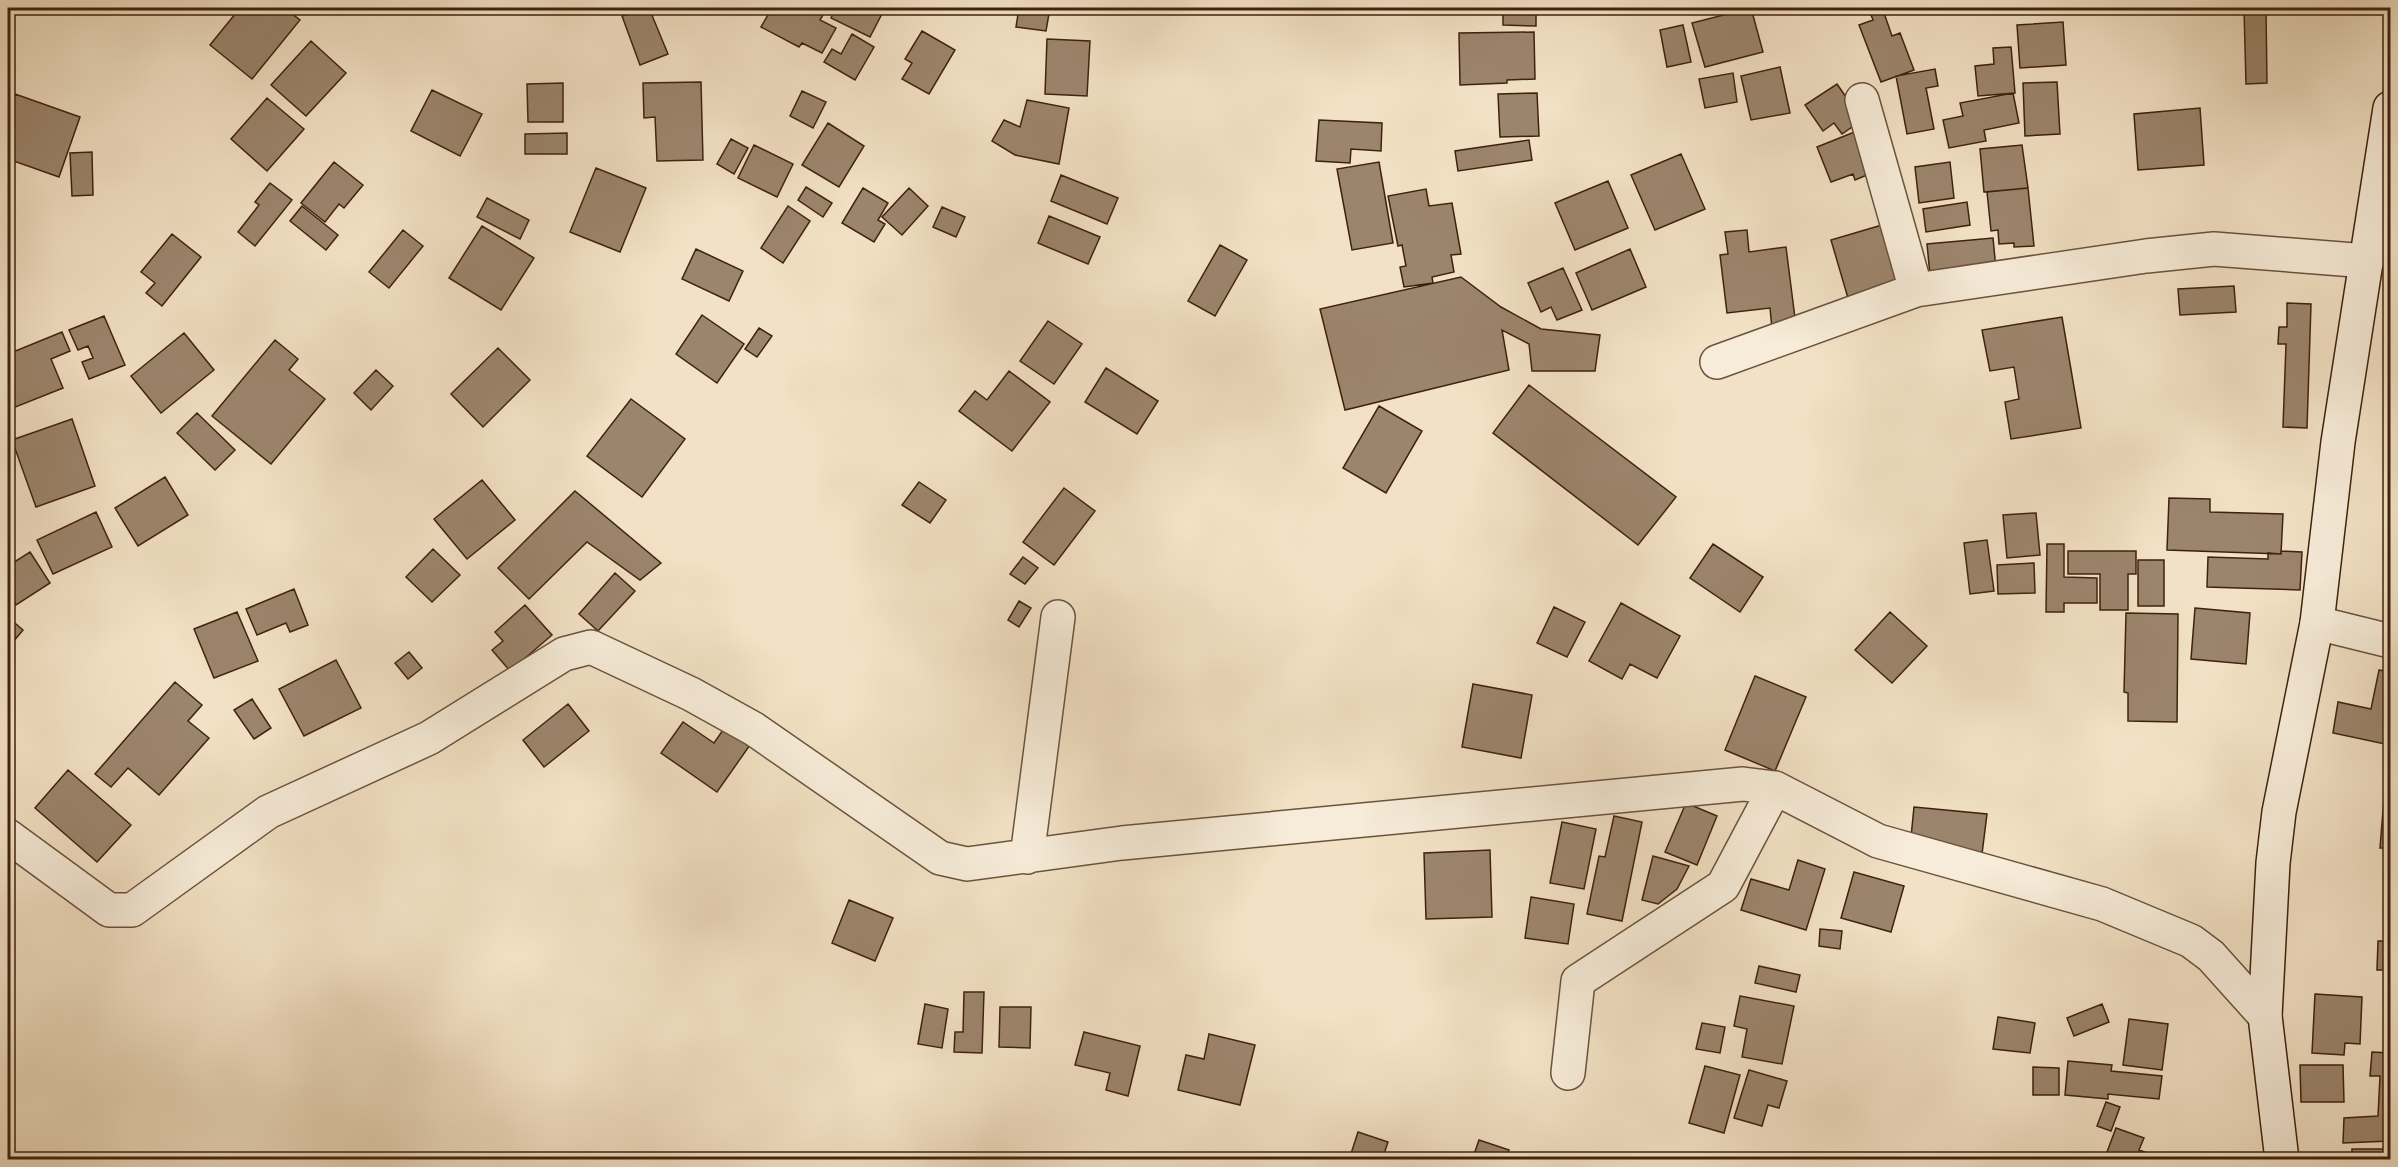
<svg xmlns="http://www.w3.org/2000/svg" width="2398" height="1167" viewBox="0 0 2398 1167" font-family="Alegreya,serif">
  <rect width="100%" height="100%" fill="#f2e1c4"/>
  <filter id="stains"><feTurbulence type="fractalNoise" baseFrequency=".00333" numOctaves="4"/><feColorMatrix values="0 0 0 0 .2 0 0 0 0 .09 0 0 0 0 .02 0 0 0 .5 -.17"/></filter>
  <radialGradient id="worn" r=".72"><stop offset=".6" stop-color="#630" stop-opacity="0"/><stop offset="1" stop-color="#630" stop-opacity=".3"/></radialGradient>
  <path fill="#9c856d" stroke="#3f220e" stroke-width="1.5" d="M240,8H284L300,20L252,79L210,45Z
    M649,8L668,54L640,65L622,16Z
    M772,8H827L820,20L836,28L822,53L802,43L799,47L761,27Z
    M836,8H885L870,37L831,18Z
    M1019,8H1050L1046,31L1016,27Z
    M1503,8H1536V26L1503,25Z
    M1751,8L1763,52L1705,67L1692,23Z
    M2244,8H2266L2267,83L2246,84Z
    M1883,10L1892,36L1900,33L1914,70L1881,82L1859,25L1873,20L1871,15Z
    M2063,22L2066,65L2020,68L2017,25Z
    M1683,25L1691,62L1667,67L1660,30Z
    M922,31L955,50L929,94L902,79L912,63L905,59Z
    M1534,32L1535,79L1507,80V83L1460,85L1459,33Z
    M852,34L874,47L855,80L824,62L832,49L841,54Z
    M1047,39L1090,41L1087,96L1045,94Z
    M311,41L346,73L306,116L271,85Z
    M2011,47L2015,93L1978,96L1975,66L1994,64L1993,48Z
    M1780,67L1790,113L1751,120L1741,76Z
    M1935,69L1938,86L1926,88L1934,129L1907,134L1896,76Z
    M1733,73L1737,102L1705,108L1699,79Z
    M701,82L703,160L657,161L655,117L644,118L643,83Z
    M2057,82L2060,134L2025,136L2023,83Z
    M563,83V122H528L527,84Z
    M1837,84L1862,120L1842,134L1834,123L1823,131L1805,105Z
    M432,90L482,114L460,156L411,131Z
    M802,91L826,102L813,128L790,116Z
    M1537,93L1539,136L1500,137L1498,94Z
    M2013,93L2019,123L1984,130L1986,141L1949,148L1943,120L1963,116L1960,103Z
    M15,94L80,117L59,177L8,159V116Z
    M267,98L304,129L267,171L231,139Z
    M1027,100L1069,108L1059,164L1015,155L992,141L1004,120L1020,127Z
    M2200,108L2204,165L2138,170L2134,114Z
    M1319,120L1382,123L1381,151L1351,149L1350,163L1316,161Z
    M828,123L864,146L839,187L802,165Z
    M1857,131L1874,172L1855,180L1853,174L1831,182L1817,147Z
    M567,133V154H525V134Z
    M731,139L748,148L734,174L717,164Z
    M1529,140L1532,160L1458,171L1455,151Z
    M754,145L793,164L777,197L738,178Z
    M2022,145L2028,188L1984,192L1980,149Z
    M92,152L93,195L72,196L70,153Z
    M1681,154L1705,209L1655,230L1631,175Z
    M334,162L363,185L344,208L339,204L325,222L301,203Z
    M1379,162L1393,243L1352,250L1337,169Z
    M1950,162L1954,198L1919,203L1915,167Z
    M596,168L646,188L620,252L570,232Z
    M1061,175L1118,198L1107,224L1051,201Z
    M1608,181L1628,228L1575,250L1555,203Z
    M270,183L292,200L255,246L238,232L259,205L255,202Z
    M806,187L832,203L823,217L798,200Z
    M863,188L888,203L878,220L885,224L874,242L842,223Z
    M909,188L928,206L902,235L882,217Z
    M2028,188L2034,246L2014,247V243L1999,244L1998,230L1991,231L1987,192Z
    M1426,189L1429,206L1452,203L1461,254L1451,255L1454,272L1432,277L1433,283L1404,287L1400,267L1406,266L1402,245L1398,246L1388,196Z
    M487,198L529,220L520,239L477,217Z
    M1967,202L1970,225L1926,232L1923,209Z
    M302,206L338,235L326,250L290,221Z
    M788,206L810,221L783,263L761,248Z
    M942,207L965,217L956,237L933,227Z
    M1049,216L1100,237L1088,264L1038,243Z
    M1882,225L1899,283L1848,298L1831,240Z
    M482,226L534,258L501,310L449,278Z
    M403,230L423,246L389,288L369,272Z
    M1747,230L1749,252L1786,247L1796,326L1772,329L1770,308L1727,313L1720,255L1728,254L1725,232Z
    M172,234L201,257L162,306L146,293L155,283L141,272Z
    M1993,238L1996,269L1930,275L1927,244Z
    M1220,245L1247,260L1215,316L1188,301Z
    M696,249L743,271L729,301L682,279Z
    M1630,249L1646,287L1592,310L1576,273Z
    M1563,268L1582,310L1557,320L1551,307L1541,312L1528,283Z
    M1461,277L1501,307L1541,329L1600,335L1595,371H1532L1529,344L1502,330L1509,370L1345,410L1320,309Z
    M2234,286L2236,312L2180,315L2178,289Z
    M2287,303L2311,304L2307,428L2283,427L2286,344H2278L2279,327H2287Z
    M702,315L744,344L717,383L676,354Z
    M104,316L125,365L89,379L82,362L93,358L88,346L78,350L69,330Z
    M2062,317L2081,428L2011,439L2005,402L2019,399L2014,367L1990,371L1982,330Z
    M1048,321L1082,344L1054,384L1020,361Z
    M759,328L772,336L757,357L745,349Z
    M62,332L70,351L51,359L63,388L8,410V354Z
    M184,333L214,370L161,413L131,376Z
    M275,340L298,359L289,370L325,399L271,464L212,416Z
    M498,348L530,380L483,427L451,394Z
    M1106,368L1158,401L1137,434L1085,402Z
    M376,370L393,386L371,410L354,393Z
    M1009,371L1050,402L1012,451L959,411L975,391L987,400Z
    M1529,385L1676,497L1638,545L1493,433Z
    M631,399L685,439L642,497L587,456Z
    M1379,406L1422,431L1386,493L1343,468Z
    M197,413L235,450L215,470L177,433Z
    M72,419L95,486L36,507L12,440Z
    M165,477L188,515L138,546L115,508Z
    M482,480L515,520L467,559L434,519Z
    M919,482L946,500L930,523L902,505Z
    M1064,488L1095,511L1054,565L1023,542Z
    M575,491L661,563L640,580L587,542L529,599L498,568Z
    M2169,498L2210,499V512L2283,514L2281,554L2167,550Z
    M96,512L112,547L53,574L37,540Z
    M2036,513L2040,555L2007,558L2003,515Z
    M1987,540L1994,591L1970,594L1964,543Z
    M1713,544L1763,577L1740,612L1690,578Z
    M2047,544H2064V577L2097,578V603H2064V612H2046Z
    M433,549L460,575L432,602L406,577Z
    M2068,551H2136V574H2128V610H2100V574H2068Z
    M2281,551L2302,552L2300,590L2207,587L2208,557L2268,559V553L2281,554Z
    M30,552L50,583L16,605L8,592V566Z
    M1023,557L1038,568L1025,584L1010,574Z
    M2138,560H2164V606H2138Z
    M2034,563L2035,593L1998,594L1997,565Z
    M615,573L635,591L598,631L579,614Z
    M294,589L308,625L290,632L286,623L257,635L246,609Z
    M1019,601L1031,608L1019,627L1008,620Z
    M1621,603L1680,636L1657,678L1630,664L1622,679L1589,661Z
    M525,605L552,635L510,671L492,650L503,641L495,632Z
    M1554,607L1585,622L1567,657L1537,643Z
    M2195,608L2250,613L2246,664L2191,659Z
    M237,612L258,661L214,678L194,629Z
    M1890,612L1927,646L1892,683L1855,650Z
    M2126,613L2178,614L2177,722L2128,721V693L2124,692Z
    M8,617L23,630L8,648Z
    M409,652L422,668L408,679L395,663Z
    M336,660L361,708L304,736L279,689Z
    M2379,670L2390,672V745L2333,733L2338,702L2371,709Z
    M1755,676L1806,697L1775,771L1725,750Z
    M175,682L202,705L188,721L209,738L159,795L128,768L111,787L95,774Z
    M1473,684L1532,695L1521,758L1462,747Z
    M252,699L271,728L254,739L234,710Z
    M568,704L589,731L544,767L523,740Z
    M732,717L757,735L717,792L661,753L683,722L714,743Z
    M68,770L131,825L97,862L35,808Z
    M2385,786H2390V848H2380Z
    M1686,803L1717,816L1697,865L1665,852Z
    M1914,807L1987,814L1982,854L1910,847Z
    M1614,816L1642,822L1622,921L1587,914L1599,856L1605,857Z
    M1562,822L1596,829L1584,889L1550,883Z
    M1490,850L1492,917L1426,919L1424,853Z
    M1653,856L1689,866L1677,889L1658,904L1642,900Z
    M1798,860L1825,869L1806,930L1741,910L1751,879L1789,890Z
    M1854,872L1904,886L1891,932L1841,918Z
    M1531,897L1574,904L1568,944L1525,938Z
    M849,900L893,918L875,961L832,943Z
    M1820,929L1842,931L1840,949L1819,946Z
    M2378,941H2390V970H2377Z
    M1759,966L1800,975L1796,992L1755,983Z
    M964,992H984L982,1053L954,1052L955,1032H963Z
    M2315,994L2362,997L2360,1044L2345,1043L2344,1055L2312,1053Z
    M1740,996L1794,1006L1782,1064L1742,1057L1747,1029L1734,1026Z
    M925,1004L948,1009L942,1048L918,1044Z
    M2102,1004L2109,1022L2074,1036L2067,1018Z
    M1000,1007H1031L1030,1048L999,1047Z
    M1998,1017L2035,1023L2030,1053L1993,1049Z
    M2129,1019L2168,1024L2162,1070L2123,1065Z
    M1702,1023L1725,1027L1720,1053L1696,1049Z
    M1084,1032L1140,1046L1128,1096L1106,1090L1110,1073L1075,1065Z
    M1209,1034L1255,1045L1240,1105L1178,1090L1186,1055L1204,1059Z
    M2372,1052L2390,1053V1141L2343,1143L2344,1118L2378,1116L2380,1076H2370Z
    M2068,1061L2112,1065L2111,1071L2162,1076L2159,1099L2108,1094V1099L2065,1095Z
    M2300,1065H2343L2344,1102H2301Z
    M1705,1066L1740,1075L1724,1133L1689,1123Z
    M2033,1067L2059,1068V1095H2033Z
    M1749,1070L1787,1081L1779,1108L1768,1105L1762,1126L1734,1118Z
    M2106,1102L2120,1107L2111,1131L2097,1126Z
    M2116,1128L2144,1138L2139,1150L2159,1157V1160H2104Z
    M1358,1132L1388,1142L1382,1160H1349Z
    M1479,1140L1509,1150L1505,1160H1472Z
    M2352,1149H2390V1159L2326,1160V1155H2352Z"/>
  <g fill="none" stroke-linecap="round" stroke-linejoin="round">
    <g stroke="#6c523c" stroke-width="36">
      <path id="street" d="M1862,100L1916,290
        M1717,362L1916,290L2146,256L2214,249L2367,261
        M2317,623L2390,641
        M8,836L109,910H132L268,812L429,738L564,654L591,647L691,694L754,729L940,858L967,864L1122,843L1743,784L1775,788L1878,841L2102,904L2191,941L2211,956L2265,1016
        M1027,857L1058,617
        M1568,1073L1578,981L1723,886L1775,788"/>
    </g>
    <g stroke="#3f220e" stroke-width="36">
      <path id="secondary" d="M2282,1160L2265,1016L2273,863L2279,812L2317,623L2338,442L2390,108"/>
    </g>
    <use href="#street" stroke="#f7ecd9" stroke-width="33"/>
    <use href="#secondary" stroke="#f7ecd9" stroke-width="33"/>
  </g>
  <rect width="2398" height="1167" fill="none" stroke="#f2e1c4" stroke-width="30"/>
  <rect x="9" y="9" width="2380" height="1149" fill="none" stroke="#3f220e" stroke-width="3"/>
  <rect x="15" y="15" width="2368" height="1137" fill="none" stroke="#3f220e" stroke-width="1.5"/>
  <rect width="100%" height="100%" filter="url(#stains)"/>
  <rect width="100%" height="100%" fill="url(#worn)"/>
</svg>
